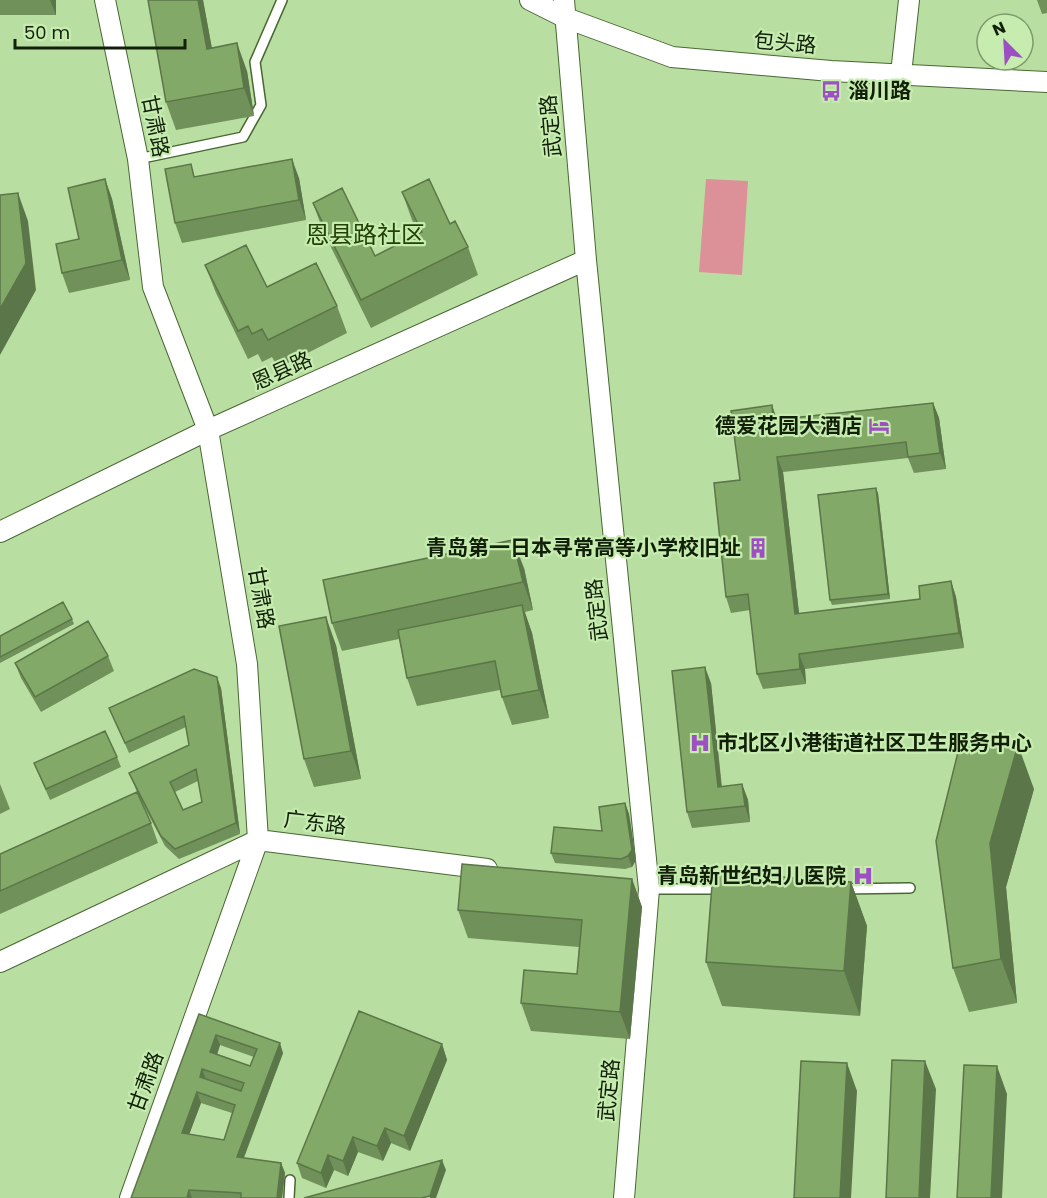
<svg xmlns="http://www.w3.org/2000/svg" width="1047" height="1198" viewBox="0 0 1047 1198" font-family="Poppins,'Noto Sans SC',sans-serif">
  <rect width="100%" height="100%" fill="#b9dea2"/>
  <path fill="#dc9198" d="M706,179L748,181L742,275L699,272Z"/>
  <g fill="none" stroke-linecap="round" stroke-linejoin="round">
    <g stroke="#486831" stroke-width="12">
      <path id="service" d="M138,159L243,137L261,105L255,62L282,0
        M649,889H722
        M840,889L910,888
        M289,1198L290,1180"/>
    </g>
    <g stroke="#486831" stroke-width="22">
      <path id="minor" d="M105,0L138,159L153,287L208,430L247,664L258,840L130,1198
        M530,0L566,18L672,57L831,71L1047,82
        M564,0L586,260L649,889L624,1198
        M901,74L909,0
        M0,532L208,430L586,260
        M0,962L258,840L487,869"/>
    </g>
    <use href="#service" stroke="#fff" stroke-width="9"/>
    <use href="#minor" stroke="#fff" stroke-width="20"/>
  </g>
  <path fill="#709159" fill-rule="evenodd" d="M0,0H56V15H0Z
    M203,0L212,48L247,71L254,116L176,130L166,102Z
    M1037,0H1047V13L1042,14Z
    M196,176L299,178L306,220L182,243L175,223Z
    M105,179L112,199L130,280L69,293L62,273L79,239Z
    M402,192L450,224L468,247L478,275L371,328L323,231L313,203L375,256L419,234L412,220Z
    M205,265L267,287L337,306L347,333L278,368L272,357L262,362L258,354L248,359L216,293Z
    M933,403L939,418L946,469L914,473L908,458L783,472L799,614L920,599L951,581L956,597L964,648L805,669L806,684L763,689L757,674L750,610L731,613L726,597L740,480L772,405L777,419Z
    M878,493L890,599L832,605L830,600Z
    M524,568L533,610L525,612L532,633L549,718L512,725L502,697L500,690L417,706L407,678L399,639L342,651L332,623Z
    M72,619L74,624L0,663V636Z
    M336,645L361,779L314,787L304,759Z
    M108,656L114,671L41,712L21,678L15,663Z
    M711,683L722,787L742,784L748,800L750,822L692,828L687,812Z
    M221,688L240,834L179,859L165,846L137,793L151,823L158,843L0,914V854L137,792L129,773L189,745L186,727L129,753L109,708ZM198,781L202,802L183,810L175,792Z
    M117,757L121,767L50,800L34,763Z
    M0,784L10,809L0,814Z
    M1034,789L1006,887L1017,1003L969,1012L953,968Z
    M625,803L629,814L636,860L632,867L625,869L555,863L551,853L602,831Z
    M632,879L642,907L630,1039L531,1031L521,1003L577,974L579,947L468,938L458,910Z
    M851,882L867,926L860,1016L722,1006L706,962Z
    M199,1014L283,1053L244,1158L281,1163L285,1173L282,1198H131ZM220,1045L254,1057L250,1066L217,1055ZM201,1103L232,1113L224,1140L189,1134Z
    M442,1044L447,1060L410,1151L391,1143L383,1161L358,1152L348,1176L334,1170L326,1188L302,1178L297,1163Z"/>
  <path fill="#5b7648" d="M50,0H56V15Z
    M198,0H203L217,77L207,49Z
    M237,43L247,71L254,116L244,88Z
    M292,159L299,178L306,220L299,200Z
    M105,179L112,199L130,280L122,260Z
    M18,193L28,221L36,290L0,355V309Z
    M933,403L939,418L946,469L940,453Z
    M772,405L777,421L773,420Z
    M777,457L783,472L801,630L795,614Z
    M876,488L878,493L890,599L888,594Z
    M513,540L524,568L533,610L523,582Z
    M951,581L956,597L964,648L959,633Z
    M522,605L532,633L549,718L539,690Z
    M326,617L336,645L361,779L351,751Z
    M799,654L805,669L806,684L800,669Z
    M705,667L711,683L723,802L718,787Z
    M217,677L221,688L240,834L236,823Z
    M1018,745L1034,789L1006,887L1017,1003L1001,959L990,843Z
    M742,784L748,800L750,822L745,806Z
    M625,803L629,814L636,860L632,867L628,856Z
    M632,879L642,907L630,1039L620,1012Z
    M851,882L867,926L860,1016L844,971Z
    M216,1035L220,1045L214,1063L210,1052Z
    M280,1043L283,1053L240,1167L237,1157Z
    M442,1044L447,1060L410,1151L404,1136Z
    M925,1061L936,1089L930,1198H919Z
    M847,1063L857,1091L851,1198H840Z
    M997,1066L1007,1094L1002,1198H991Z
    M202,1069L206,1079L200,1077Z
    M197,1092L201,1103L186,1143L182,1133Z
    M385,1128L391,1143L383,1161L377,1146Z
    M353,1137L358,1152L348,1176L343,1161Z
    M328,1155L334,1170L326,1188L321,1173Z
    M442,1160L446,1170L436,1198H430V1196Z
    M281,1163L285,1173L282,1198H277Z
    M189,1190L192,1198H187Z"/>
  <path fill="#82a967" stroke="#5b7648" stroke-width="1.5" fill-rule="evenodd" d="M148,0H198L207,49L237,43L244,88L166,102Z
    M292,159L299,200L175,223L165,169L191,164L194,177Z
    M105,179L122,260L62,273L56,244L79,239L68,188Z
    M429,179L450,224L455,221L468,247L361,300L313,203L342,188L375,256L422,232L402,192Z
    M18,193L26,263L0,309V195Z
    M246,245L267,287L316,263L337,306L268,340L262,329L252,334L248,326L238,331L205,265Z
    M933,403L940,453L908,457L906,442L777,457L795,614L920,599L919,586L951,581L959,633L799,654L800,669L757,674L748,594L726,597L714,483L740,480L731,411L772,405L773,420Z
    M876,488L888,594L830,600L818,495Z
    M513,540L523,582L332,623L323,580Z
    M63,602L72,619L0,657V636Z
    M522,605L539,690L502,697L495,661L407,678L398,630Z
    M326,617L351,751L304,759L279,626Z
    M88,621L108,656L35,697L15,663Z
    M705,667L718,787L742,784L745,806L687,812L672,671Z
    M194,669L217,677L236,823L175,849L161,836L129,773L189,745L184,716L125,743L109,708ZM196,769L202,802L183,810L170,782Z
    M105,731L117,757L46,789L34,763Z
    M962,736L1018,745L990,843L1001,959L953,968L936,841Z
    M137,792L151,823L0,891V854Z
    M625,803L632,850L628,856L621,859L551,853L554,827L602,831L599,807Z
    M462,864L632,879L620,1012L521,1003L524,970L577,974L582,920L458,910Z
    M713,872L851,882L844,971L706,962Z
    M359,1011L442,1044L404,1136L385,1128L377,1146L353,1137L343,1161L328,1155L321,1173L297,1163Z
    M199,1014L280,1043L237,1157L281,1163L277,1198H241V1193L189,1190L187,1198H131ZM216,1035L257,1049L250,1066L210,1052ZM202,1069L244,1083L241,1091L200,1077ZM197,1092L235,1105L224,1140L182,1133Z
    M892,1060L925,1061L919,1198H886Z
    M801,1061L847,1063L840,1198H794Z
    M964,1065L997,1066L991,1198H957Z
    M442,1160L430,1196L421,1198H304Z"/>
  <defs>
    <g id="bus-bare" transform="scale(1.62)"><path d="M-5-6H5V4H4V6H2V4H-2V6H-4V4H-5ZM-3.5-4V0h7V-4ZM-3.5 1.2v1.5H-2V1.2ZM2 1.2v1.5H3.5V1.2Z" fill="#9d50c2" stroke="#c6ecaf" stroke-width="2.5" paint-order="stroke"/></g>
    <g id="hotel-bare" transform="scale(1.62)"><path d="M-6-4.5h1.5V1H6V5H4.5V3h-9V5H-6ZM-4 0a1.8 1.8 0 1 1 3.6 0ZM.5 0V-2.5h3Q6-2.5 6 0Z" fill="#9d50c2" stroke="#c6ecaf" stroke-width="2.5" paint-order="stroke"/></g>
    <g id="building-bare" transform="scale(1.62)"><path d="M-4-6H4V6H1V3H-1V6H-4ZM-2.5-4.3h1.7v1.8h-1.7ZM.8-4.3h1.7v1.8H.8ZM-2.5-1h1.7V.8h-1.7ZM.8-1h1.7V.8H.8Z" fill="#9d50c2" stroke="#c6ecaf" stroke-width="2.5" paint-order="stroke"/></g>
    <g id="hospital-bare" transform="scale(1.62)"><path d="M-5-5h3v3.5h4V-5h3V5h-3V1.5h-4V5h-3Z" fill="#9d50c2" stroke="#c6ecaf" stroke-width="2.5" paint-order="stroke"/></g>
  </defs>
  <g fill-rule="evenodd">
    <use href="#bus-bare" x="831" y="91"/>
    <use href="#hotel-bare" x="879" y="426"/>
    <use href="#building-bare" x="758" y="548"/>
    <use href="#hospital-bare" x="700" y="743"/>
    <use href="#hospital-bare" x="863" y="876"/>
  </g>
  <g text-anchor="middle" stroke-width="4.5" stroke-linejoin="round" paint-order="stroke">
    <g font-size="21" fill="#122009" stroke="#c6ecaf">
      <text transform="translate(785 43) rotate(5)" y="7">包头路</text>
      <text transform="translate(155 126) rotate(79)" y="7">甘肃路</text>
      <text transform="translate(551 126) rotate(-95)" y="7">武定路</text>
      <text transform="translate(282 371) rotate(-24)" y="7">恩县路</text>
      <text transform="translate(261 598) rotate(80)" y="7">甘肃路</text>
      <text transform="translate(597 610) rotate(-96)" y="7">武定路</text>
      <text transform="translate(315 823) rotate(7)" y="7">广东路</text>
      <text transform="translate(146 1082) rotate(-70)" y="7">甘肃路</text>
      <text transform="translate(609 1090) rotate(-85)" y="7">武定路</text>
    </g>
    <g font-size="21" font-weight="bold" fill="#122009" stroke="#c6ecaf" text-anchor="end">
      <text x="848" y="98" text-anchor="start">淄川路</text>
      <text x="862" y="433">德爱花园大酒店</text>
      <text x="741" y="555">青岛第一日本寻常高等小学校旧址</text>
      <text x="717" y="750" text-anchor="start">市北区小港街道社区卫生服务中心</text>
      <text x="846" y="883">青岛新世纪妇儿医院</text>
    </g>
    <g font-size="24" fill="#224005" stroke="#c6ecaf">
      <text x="365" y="243">恩县路社区</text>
    </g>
  </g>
  <g transform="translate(1005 42) rotate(336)"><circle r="28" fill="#c6ecaf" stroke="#7e9a6d" stroke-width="1.5"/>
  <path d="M0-4.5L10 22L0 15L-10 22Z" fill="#9d50c2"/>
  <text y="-9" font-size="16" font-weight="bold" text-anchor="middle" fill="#122009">N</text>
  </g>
  <path d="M15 39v9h170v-9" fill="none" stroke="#122009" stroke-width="3"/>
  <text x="24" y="39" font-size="18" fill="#122009" stroke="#c6ecaf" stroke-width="4.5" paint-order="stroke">50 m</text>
</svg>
